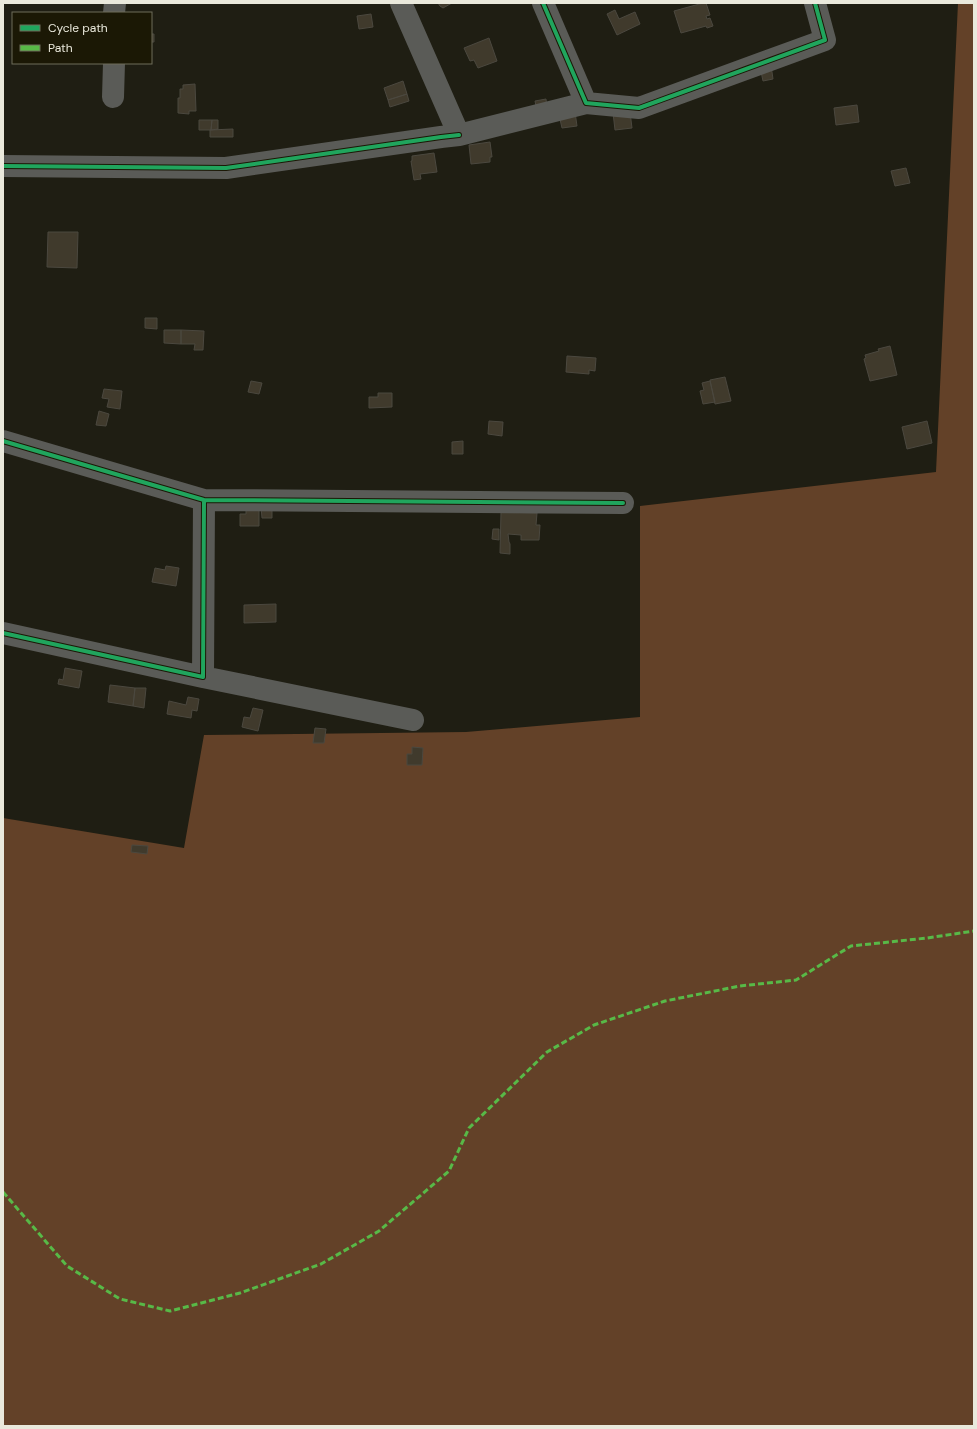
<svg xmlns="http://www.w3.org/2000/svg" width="977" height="1429" viewBox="0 0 977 1429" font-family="'DM Sans',sans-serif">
  <rect width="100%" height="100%" fill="#1f1e13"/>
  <path fill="#634128" d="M958,3H974V1426H3V818L184,848L204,735L466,732L640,717V506L936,472Z"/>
  <path fill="#403a2c" stroke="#4b483f" d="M438,3H452L443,8L440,6Z
    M703,3H706L710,15L706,16L707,19L710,18L713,26L707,28L706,26L681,33L674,11Z
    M615,10L619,19L635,12L640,24L617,35L607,14Z
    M371,14L373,27L359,29L357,16Z
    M151,34H154V42H151Z
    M489,38L497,61L478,68L474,60L470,61L464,48Z
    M771,65L773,79L763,81L760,67Z
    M403,81L407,94L388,100L384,88Z
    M195,84L196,111H189V114L178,113V98H180V89H183V85Z
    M407,94L409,101L390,107L388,100Z
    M546,99L547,109L537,111L535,101Z
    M556,102L575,112L577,126L562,128Z
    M612,104H629L632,128L615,130Z
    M857,105L859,122L836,125L834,108Z
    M199,120H212L211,130H199Z
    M212,120H218V129L211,130Z
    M233,129V137H210V130Z
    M490,142L492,157H490V162L471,164L469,145Z
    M434,153L437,172L420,174L421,179L414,180L411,161H412V156Z
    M906,168L910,183L895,186L891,171Z
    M48,232H78L77,268L47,267Z
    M145,318H157V329L145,328Z
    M164,330H181V344L164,343Z
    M181,330L204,331L203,350H194L195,344H181Z
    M890,346L897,375L870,381L864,359L866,358L865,355L879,351L878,349Z
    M567,356L596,358L595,371L589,370V374L566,372Z
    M725,377L731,401L715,404L710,380Z
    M251,381L262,383L259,394L248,392Z
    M710,381L715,402L703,404L700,391L704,390L702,383Z
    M104,389L122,391L120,409L107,407L109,399L102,398Z
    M378,393H392V407L369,408V397H378Z
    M99,411L109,414L106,426L96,425Z
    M489,421L503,422L502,436L488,434Z
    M927,421L932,443L907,449L902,427Z
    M463,441V454H452V442Z
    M246,501H259V526H240V514H246Z
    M261,507H272V518H262Z
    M501,512L537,513L536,525H540L539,540H521V535L508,534L509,542L510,544V554L500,553Z
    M493,529H499V540L492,539Z
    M166,566L179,568L176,586L152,582L155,568L165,570Z
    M276,604V622L244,623V605Z
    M65,668L82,671L79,688L58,684L59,679L63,680Z
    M110,685L135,688L133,706L108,702Z
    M135,688H146L144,708L133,706Z
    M188,697L199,699L197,711L192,710L191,718L167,714L169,701L186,705Z
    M253,708L263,710L258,731L242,727L244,717L250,718Z
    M315,728L326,729L324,743H313Z
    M412,747L423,748L422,765H407V754H412Z
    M132,845L148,846L147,854L131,852Z"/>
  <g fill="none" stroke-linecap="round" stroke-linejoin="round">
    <path stroke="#5a5b57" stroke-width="22" d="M401,3L459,135L586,103
      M543,3L586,103L639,108L825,40L815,3
      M114,13L115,3
      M113,97L114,63
      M3,166L226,168L441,137L459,135
      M3,441L204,500L623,503
      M3,633L203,677L204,500
      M203,677L413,720"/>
    <path stroke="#58b947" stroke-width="3" stroke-dasharray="6 3" stroke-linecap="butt" d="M3,1192L67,1266L120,1299L170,1311L240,1293L321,1264L379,1231L449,1171L469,1128L547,1052L594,1025L665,1001L740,986L796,980L851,946L927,938L974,931"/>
    <g stroke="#1b1805" stroke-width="6">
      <path id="cycleway" d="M543,3L586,103L639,108L825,40L815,3
        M3,166L226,168L441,137L459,135
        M3,441L204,500L623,503
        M3,633L203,677L204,500"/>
    </g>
    <use href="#cycleway" stroke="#20a55d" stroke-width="4"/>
  </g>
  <rect width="977" height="1429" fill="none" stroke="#eae9dc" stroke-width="8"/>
  <rect x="12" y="12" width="140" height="52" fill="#1b1805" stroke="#6e6c5b"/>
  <rect x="20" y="25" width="20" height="6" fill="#20a55d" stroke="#6e6c5b"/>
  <text x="48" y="32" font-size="12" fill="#eae9dc">Cycle path</text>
  <rect x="20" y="45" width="20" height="6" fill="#58b947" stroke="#6e6c5b"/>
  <text x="48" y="52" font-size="12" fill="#eae9dc">Path</text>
</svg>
